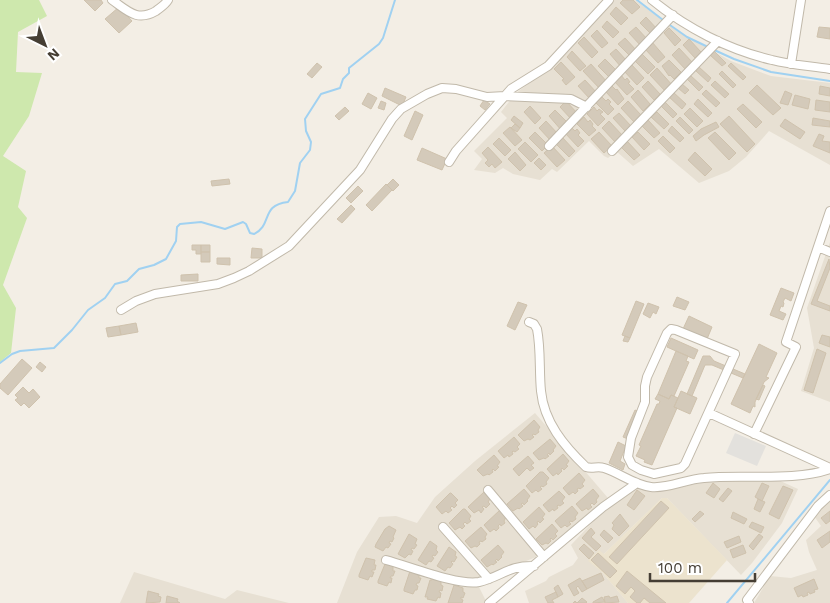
<svg xmlns="http://www.w3.org/2000/svg" width="830" height="603" viewBox="0 0 830 603" font-family="'Work Sans',sans-serif">
  <rect width="100%" height="100%" fill="#f3eee5"/>
  <path fill="#e7e0d3" d="M614,0H635L677,31L731,61L771,76L830,83V165L769,131L746,157L729,171L699,183L659,149L633,166L616,151L608,158L604,156L589,141L557,172L552,169L540,180L513,174L503,168L495,173L474,170L482,159L474,151L507,118L501,112L516,93L548,69Z
    M830,242V402L801,391L814,348L807,308Z
    M535,413L608,498L546,553L484,578L479,587L486,601L484,603H337L357,552L379,517L396,516L417,523L435,497L475,461Z
    M776,479L798,489L782,523L752,563L741,575L667,498H662L604,554L602,572L628,603H529L525,591L546,581L549,577L573,565L578,558L571,545L602,512L637,486L655,492L706,482Z
    M830,499V603H754L770,576L791,578L817,570L809,552L806,540L821,526L814,516Z
    M134,572L225,599L237,590L289,603H120Z"/>
  <path fill="#ece3ce" d="M662,498H667L727,560L689,603H628L602,572L588,561L599,550L604,554Z"/>
  <path fill="#cee8ad" d="M0,0H39L47,16L18,32L16,72L42,73L29,116L3,156L26,171L18,207L27,218L3,285L16,308L11,353L0,362Z"/>
  <path fill="#e3e1dd" d="M735,433L766,446L757,466L726,453Z"/>
  <g fill="none" stroke-linecap="round" stroke-linejoin="round">
    <path stroke="#a0d1f1" stroke-width="2" d="M637,0L663,20
      M667,23L687,37L708,47
      M712,49L734,59L771,72L830,81
      M0,363L12,354L20,351L54,348L72,330L88,310L105,298L115,284L127,281L139,269L154,265L166,259L176,241L177,227L180,224L201,222L225,229L243,222L246,224L250,233L254,234C273,225 260,205 288,202L295,191L300,163L310,150L311,142L306,131L305,119L321,94L340,88L343,79L349,73V68L379,44L383,38L395,0
      M727,603L830,480"/>
  </g>
  <path fill="#d4caba" stroke="#cfc2ad" d="M84,0H101L103,3L95,11Z
    M623,0H633L640,7L632,14L620,3Z
    M119,7L132,21L119,33L105,19Z
    M616,7L628,18L621,25L610,14Z
    M646,17L658,30L652,35L640,23Z
    M607,21L619,32L613,38L602,27Z
    M636,27L648,40L641,46L629,33Z
    M819,27L830,28V39L817,37Z
    M669,28L681,40L675,46L664,33Z
    M597,30L608,43L602,48L591,36Z
    M584,37L598,52L592,58L578,43Z
    M625,38L637,51L631,57L618,44Z
    M689,39L701,52L695,58L683,45Z
    M652,42L665,57L658,63L645,49Z
    M679,48L693,63L686,70L672,55Z
    M616,49L627,61L621,67L610,54Z
    M572,51L586,66L580,71L567,57Z
    M714,51L726,63L722,66L710,55Z
    M642,54L655,67L648,74L635,61Z
    M605,59L618,72L610,78L598,66Z
    M669,60L681,72L674,79L670,75L669,76L662,66Z
    M561,62L575,77L566,85L562,80L564,79L554,69Z
    M317,63L322,67L312,78L307,74Z
    M731,63L746,77L743,80L728,66Z
    M591,64L608,83L601,90L583,71Z
    M631,64L644,78L637,85L624,71Z
    M699,67L711,78L708,82L696,71Z
    M657,68L673,86L666,92L650,75Z
    M722,71L736,85L733,88L719,74Z
    M621,75L625,80L627,78L630,82L628,83L634,89L627,95L614,81Z
    M690,75L703,87L699,91L687,79Z
    M585,80L597,93L590,99L578,86Z
    M648,81L660,94L654,100L642,87Z
    M715,81L729,94L725,98L711,85Z
    M682,84L689,90L685,94L678,88Z
    M757,85L781,108L773,115L749,93Z
    M612,86L616,90L617,89L624,99L618,105L606,92Z
    M820,86L830,88V96L819,94Z
    M385,88L406,97L402,106L382,96Z
    M638,90L650,104L643,111L631,97Z
    M706,90L720,103L716,107L702,94Z
    M785,91L792,94L788,105L780,103Z
    M673,92L686,104L682,109L668,96Z
    M368,93L377,98L371,109L362,104Z
    M795,95L810,99L808,109L792,105Z
    M602,97L606,101L608,99L611,102L609,104L614,109L608,115L596,103Z
    M698,99L712,113L708,117L694,104Z
    M484,100L490,104L485,110L480,106Z
    M816,100L830,102V112L815,110Z
    M381,101L386,103L384,110L378,108Z
    M566,101L578,114L572,120L560,107Z
    M628,101L641,115L634,122L621,108Z
    M664,101L677,114L673,118L660,105Z
    M743,104L762,122L756,128L737,109Z
    M530,106L541,118L535,124L524,112Z
    M345,107L349,111L339,120L335,116Z
    M594,107L597,111L599,109L603,112L600,114L605,119L598,126L587,114Z
    M690,108L703,121L697,127L684,114Z
    M555,110L569,124L562,131L549,116Z
    M415,111L423,115L412,140L404,136Z
    M657,112L669,124L664,129L651,117Z
    M619,113L631,126L625,131L613,118Z
    M514,116L523,123L520,128L511,120Z
    M729,116L755,144L747,152L720,124Z
    M584,117L588,122L590,120L593,124L592,126L596,130L589,136L577,124Z
    M680,117L693,130L689,134L676,121Z
    M813,118L830,121V127L812,125Z
    M785,119L805,132L800,139L780,126Z
    M648,120L660,133L654,138L642,126Z
    M546,121L558,134L551,141L539,128Z
    M609,121L623,136L616,143L602,128Z
    M716,122L719,127L704,135L696,141L693,136L701,129Z
    M515,124L520,128L517,132L511,128Z
    M672,126L684,138L680,142L668,131Z
    M510,127L522,140L515,146L503,133Z
    M571,127L575,131L577,129L580,133L578,135L584,141L578,147L565,133Z
    M535,132L548,145L542,151L529,138Z
    M599,132L612,146L604,153L591,139Z
    M638,132L650,144L644,150L632,137Z
    M715,132L736,153L729,160L708,138Z
    M819,134L824,136L822,141L830,142V153L813,146Z
    M663,136L675,148L670,153L658,141Z
    M562,137L575,151L569,157L555,143Z
    M499,138L511,150L505,156L493,144Z
    M627,141L640,155L634,160L621,147Z
    M525,142L538,155L531,162L518,149Z
    M552,146L565,160L557,167L544,153Z
    M488,147L502,162L495,168L492,164L489,167L485,163L488,160L482,153Z
    M422,148L447,159L442,170L417,160Z
    M515,152L526,165L520,171L508,159Z
    M695,152L712,169L705,176L688,160Z
    M539,158L546,165L541,170L534,163Z
    M229,179L230,184L212,186L211,181Z
    M393,179L399,185L393,191L387,185Z
    M386,184L392,190L372,211L366,205Z
    M358,186L363,191L351,203L346,198Z
    M351,205L355,209L342,223L337,219Z
    M192,245H201V254H196V250H192Z
    M201,245H210V252H201Z
    M252,248L262,249V258H251Z
    M201,252H210V262H201Z
    M217,258H230V265L217,264Z
    M829,259L830,268L817,301L830,306V311L811,304Z
    M198,274V281H181V275Z
    M781,288L794,293L791,301L785,298L783,302L784,303L783,307L781,306L779,311L786,314L783,320L770,315Z
    M677,297L689,302L685,310L673,306Z
    M636,301L644,304L630,338L622,335Z
    M518,302L527,305L515,330L507,326Z
    M648,303L659,307L656,314L653,312L650,318L643,314Z
    M689,316L712,327L707,339L683,329Z
    M136,323L138,332L121,335L119,326Z
    M119,326L121,335L108,337L106,328Z
    M822,335L830,337V347L819,343Z
    M625,336L630,338L628,342L623,341Z
    M671,338L698,350L694,359L667,347Z
    M759,344L777,353L766,377L769,378L764,382L755,402V407L753,406L750,413L731,404Z
    M817,349L826,353L813,393L804,390Z
    M676,351L688,356L686,361L689,362L674,396L671,395L669,399L658,394Z
    M703,356H710L714,361L745,374L743,378L712,365H705L692,396L687,394Z
    M22,359L32,368L8,395L0,388V384Z
    M40,362L46,367L42,372L36,367Z
    M763,385L765,386L759,400L756,399Z
    M23,387L29,393L33,389L40,397L29,408L24,403L21,406L15,400L18,398L15,395Z
    M681,391L697,398L690,414L674,407Z
    M658,394L669,399L671,395L678,398L674,407L677,408L652,465L644,462L645,460L636,456L641,446L639,445L657,404H659L660,401L655,399Z
    M635,410L640,412L628,439L623,437Z
    M534,420L540,427L538,430L539,432L535,435L534,434L532,435L534,437L530,440L528,439L524,441L518,435Z
    M514,437L520,444L517,447L519,449L515,452L513,451L512,452L513,454L509,457L508,455L504,458L498,451Z
    M550,439L556,446L553,450L554,451L550,455L549,453L547,455L549,456L545,459L544,458L539,460L533,453Z
    M618,442L626,446L620,461L625,464L623,470L609,463Z
    M563,454L569,461L566,465L568,466L564,470L562,468L561,470L562,471L558,475L557,473L553,476L547,469Z
    M494,455L500,462L497,466L499,467L495,471L493,469L492,470L493,472L489,475L488,474L483,476L477,470Z
    M528,456L534,463L531,465L534,468L530,471L527,468L519,476L513,469Z
    M540,472H543L549,478L546,482L547,484L543,487L542,486L540,487L542,489L538,492L536,490L532,493L526,486Z
    M579,473L585,480L582,484L584,486L580,489L579,488L577,489L578,491L575,494L573,492L569,495L563,488Z
    M713,483L720,489L714,498L706,493Z
    M762,483L769,486L762,501L755,497Z
    M783,486L793,490L779,519L769,514Z
    M728,488L732,491L723,502L719,499Z
    M524,489L530,496L527,500L528,501L524,505L523,503L521,504L523,506L519,509L518,508L513,511L507,504Z
    M593,489L599,496L596,500L597,502L594,505L592,503L590,505L592,507L588,510L587,508L582,511L576,504Z
    M637,490L645,496L634,510L627,505Z
    M559,491L565,497L562,501L564,503L560,506L558,505L557,506L558,508L554,511L553,509L549,512L543,505Z
    M484,492L490,499L488,502L490,504L486,508L484,506L482,507L484,509L481,513L479,510L474,513L468,507Z
    M450,493H451L458,500L455,503L457,505L454,508L452,506L450,508L452,510L448,513L446,511L442,514L436,507Z
    M758,499L765,502L760,512L754,509Z
    M661,501L669,508L617,564L609,557Z
    M572,506L578,513L575,517L576,519L572,522L571,521L569,522L571,524L567,527L565,525L561,528L555,521Z
    M539,507L545,514L542,518L544,519L540,523L538,521L537,523L538,524L535,528L533,526L529,529L523,522Z
    M463,509H465L471,516L469,519L471,521L467,524L465,522L463,524L465,526L462,529L460,527L455,530L449,523Z
    M500,510L506,517L504,521L505,523L501,526L500,524L498,526L499,528L496,531L494,529L490,532L484,525Z
    M700,511L704,514L695,522L692,519Z
    M830,511V521L826,524L821,518Z
    M733,512L747,519L744,524L731,518Z
    M620,514L629,526L619,536L612,529L614,525L612,523Z
    M752,522L764,527L761,533L749,527Z
    M552,524L558,531L555,534L557,536L553,540L551,538L550,539L551,541L548,544L546,543L542,545L536,539Z
    M389,526L396,530L393,537L394,538L392,542L390,541L389,543L391,544L388,548L386,547L383,551L375,547L376,544L385,529Z
    M481,527L487,534L485,537L486,539L482,542L481,541L479,542L480,544L477,547L475,546L471,548L465,541Z
    M591,528L595,533L591,537L601,546L596,551L582,538Z
    M604,530L613,538L608,543L600,535Z
    M830,531V542L822,548L817,540Z
    M409,534L417,539L415,544L417,545L414,549L412,548L411,550L413,551L411,555L409,554L405,558L398,554Z
    M759,534L763,537L753,550L749,546Z
    M739,536L741,542L727,548L724,542Z
    M430,541L437,546L436,550L438,552L435,556L433,555L432,557L434,558L431,562L429,561L426,565L418,560Z
    M584,544L594,553L589,559L579,549Z
    M498,545L504,552L501,556L502,557L498,561L497,559L495,561L497,562L493,565L492,564L487,567L481,560Z
    M743,545L746,553L733,558L730,550Z
    M449,547L456,552L455,556L457,557L454,562L452,561L451,562L453,564L450,568L448,567L445,571L437,566Z
    M598,553L617,571L610,578L591,560Z
    M366,558L375,560L374,565H376L375,570H372V572H374L372,577L370,576L368,580L359,577V575Z
    M385,564L393,566V571H395L393,576H391L390,578H392L391,583L389,582L387,586L378,583V581Z
    M410,571L419,574V578H421L419,583H417L416,585L418,586L417,590H415L413,594L404,591V589Z
    M627,571L666,603H650L644,598L640,603H637L630,597L635,591L631,587L625,594L616,586Z
    M601,573L604,580L587,589L582,581Z
    M580,578L587,589L582,592L578,586L576,588L579,593L574,596L568,585Z
    M432,579L441,581V585L443,586L442,591L440,590L439,592L441,593L440,598L438,597L436,601L427,599L428,597H425L430,580H432Z
    M814,579L818,589L814,590L815,592L810,594L809,592L807,593L808,595L803,597L802,595L798,597L794,588Z
    M454,585L463,588V592L465,593L463,598L461,597V599L463,600L462,603H448Z
    M558,585L563,594L558,597L554,588Z
    M148,591L159,594L158,596L161,597L160,602L146,603Z
    M556,592L558,597L552,600L554,603H548L545,597Z
    M167,596L178,599L177,601L180,603H166Z
    M609,596L610,598L617,596L619,602L605,603L604,597Z
    M602,597L605,602L593,603V602Z
    M582,598L587,602L586,603H573L575,601L577,603Z"/>
  <g fill="none" stroke-linecap="round" stroke-linejoin="round">
    <g stroke="#c1b9aa" stroke-width="10">
      <path id="minor" d="M112,0C128,11 137,22 156,11C161,7 165,5 168,0
        M652,0C686,28 729,50 772,60C791,65 811,66 830,69
        M791,64L801,0
        M549,146L673,15
        M612,151L718,41
        M449,162L456,151L511,89L548,66L609,0
        M818,247L830,252
        M121,310L136,301L155,294L218,284L234,278L249,271L289,246L360,170L392,119L401,109L427,94L442,88L456,89L487,97L505,96L571,99L587,107
        M529,322L534,324L537,329C541,349 539,371 541,391C544,422 564,446 586,467C592,469 598,466 604,468C620,473 634,485 651,487C668,489 686,479 704,478C743,474 794,482 830,469
        M671,329L676,330L735,354L685,464L681,468L654,474L641,470L632,465L628,457L631,438L645,402V386L647,377L667,333Z
        M709,413L830,468
        M754,434L796,347L786,342L830,211
        M488,490L544,557
        M443,527L489,579
        M386,560C409,566 458,586 479,582C501,577 509,565 534,566
        M489,603L603,507L637,483
        M749,603L747,600L818,506L830,495"/>
    </g>
    <use href="#minor" stroke="#fff" stroke-width="8"/>
  </g>
  <g transform="translate(45 45) rotate(138)" stroke="#ffffff" stroke-width="4" paint-order="stroke">
  <path d="M0-4L9 19L0 12L-9 19Z" fill="#453e34"/>
  <text y="-8" font-size="14" font-weight="bold" text-anchor="middle" fill="#453e34">N</text>
  </g>
  <path d="M650 573v8h105v-8" fill="none" stroke="#453e34" stroke-width="2.5"/>
  <text x="658" y="573" font-size="15" fill="#453e34" stroke="#ffffff" stroke-width="4" paint-order="stroke">100 m</text>
</svg>
